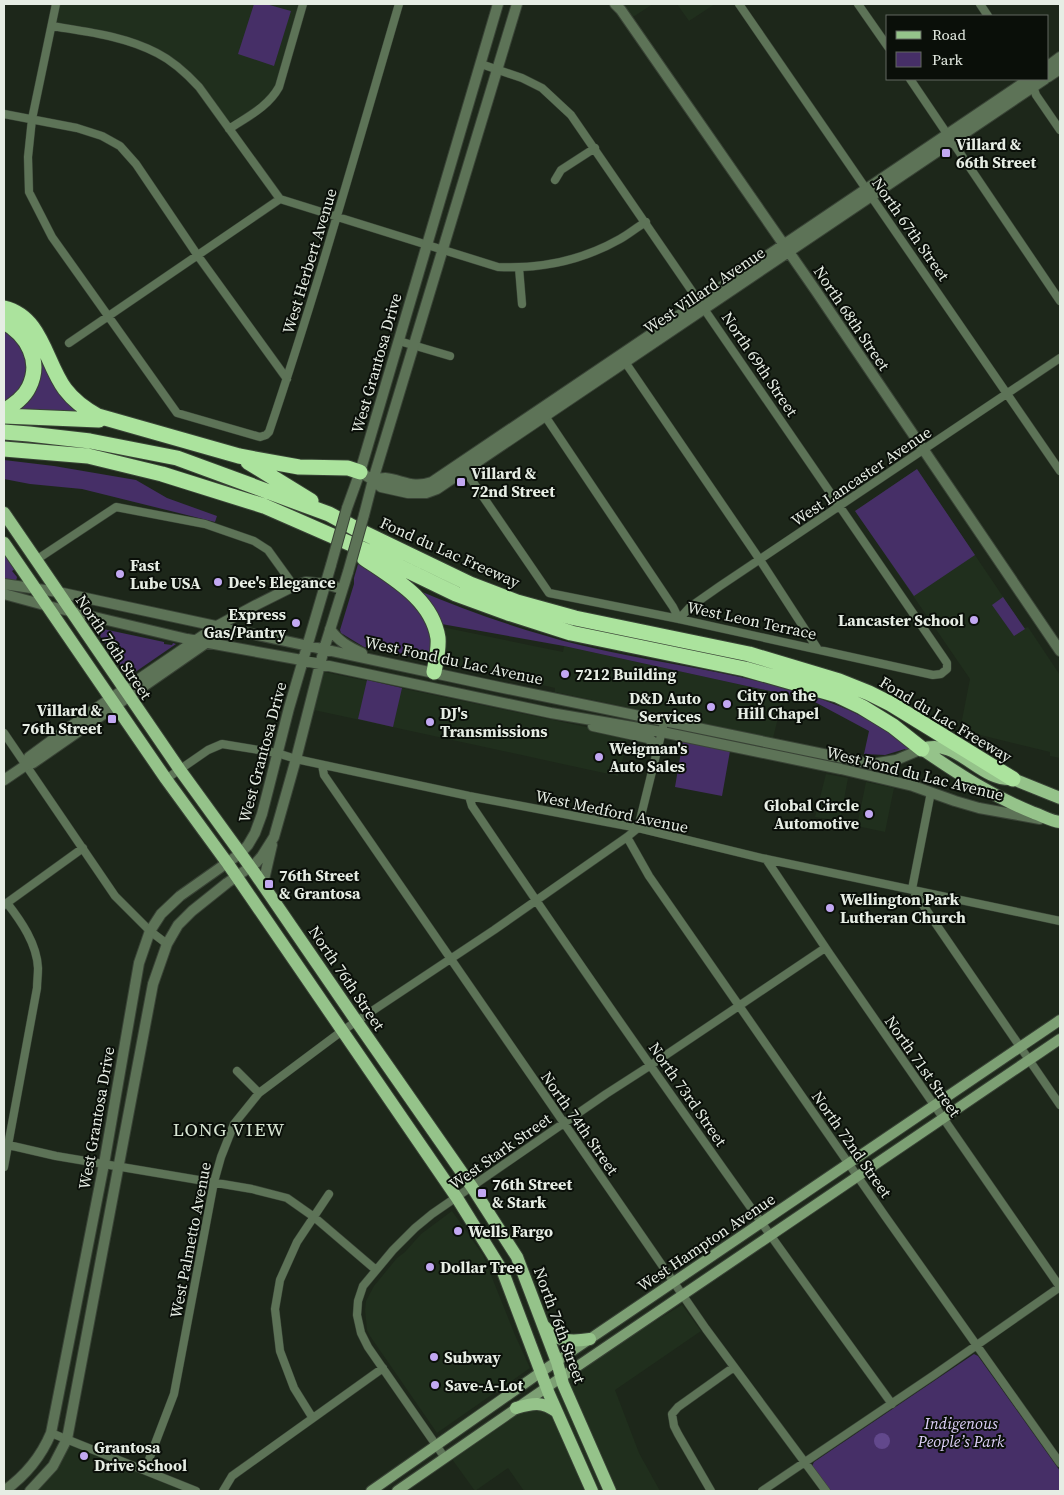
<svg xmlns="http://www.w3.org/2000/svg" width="1064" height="1495" viewBox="0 0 1064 1495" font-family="'Source Serif 4',serif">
  <rect width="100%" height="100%" fill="#1d271a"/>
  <path fill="#202f1d" d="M56,4H303L274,96L229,129L184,71L126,40L52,26Z
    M623,4H653L633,17Z
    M677,4H715L689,21Z
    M917,469L1014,613L1025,628L1028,627L1060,675V758L1050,756V752L960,730L970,679L855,511Z
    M442,627L563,652L564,646L784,694L773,738L555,692V688L448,664L446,646Z
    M324,672L629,736L618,776L314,710Z
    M826,774L848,778L840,821L815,817Z
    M866,782L894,788L885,832L857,826Z
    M452,1211L483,1255L515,1335L530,1368L437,1433L370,1336L367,1330L365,1310L366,1301L374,1286L397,1258L405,1252L421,1234Z
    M682,1305L701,1331L615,1390L639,1453L660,1491H524L508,1468L475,1491L449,1455L561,1377Z
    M67,1439L196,1491H30Z"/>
  <path fill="#462f67" d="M254,4H266L291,11L274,66L238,54Z
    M10,314L87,416L4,415L35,375Z
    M4,326L14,333L29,360L26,384L4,404Z
    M4,460L54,466L136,480L167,498L217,516L215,522L82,489L30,484L4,479Z
    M917,469L975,555L914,596L855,511Z
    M4,553L15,569L12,571L17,577L16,581L4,579Z
    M358,564L394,585L412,598L431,627L433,654L428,660L364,647L341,633L340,630L354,584V578Z
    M415,589C469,612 524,631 580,645C666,666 756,673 839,706C865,716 888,732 912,746L907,751L905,749L885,755L864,754L869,731L813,701L784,694L564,646L436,623Z
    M1003,597L1025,629L1014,636L992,605Z
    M94,627L164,642V644L172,645L173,643L176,644L128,677Z
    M367,680L402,688L393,727L358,719Z
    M683,740L730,751L722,796L675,787Z
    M974,1354L978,1356L1060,1471V1491H829L812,1466L814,1462Z"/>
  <path fill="#62488c" d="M874 1441a8 8 0 1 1 16 0a8 8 0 1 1-16 0Z"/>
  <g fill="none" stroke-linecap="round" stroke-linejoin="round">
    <g stroke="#394336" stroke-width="9">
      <path id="minor" d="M56,4L32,119L28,157L29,192L52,237L177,413L260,437L266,435L269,432C317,290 357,147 399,4
        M739,4L1060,471
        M858,4L888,47
        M980,4L988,16
        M52,26C88,32 125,36 157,53C173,61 187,74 199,87L280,199
        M910,79L1060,301
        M1032,83L1036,95L1060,130
        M4,114L77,128L102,136L120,146L136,164L198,256L287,379
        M229,129C247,117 268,107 279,87L303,4
        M555,180L561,170L595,148
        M280,199L498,267C540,269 583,260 620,239C629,234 637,227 646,222
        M519,268L522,304
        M399,341L450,356
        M69,343L280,199
        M623,359L760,560L817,648
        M543,413L673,607L679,619L690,607L720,586L1060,358
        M462,466L549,593L679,619L933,675L941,674L947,669V663L943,657L571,115L542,88L522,78L481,64
        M36,560L116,507L205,524L254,541L268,550L294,586
        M4,733L115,896L150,931L167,944
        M322,765L324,775L706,1329L826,1491
        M166,779L208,750L222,744L277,753L296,759L469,796L638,828L766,859L1060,921
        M931,792L912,889L1060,1105
        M469,796L472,806C608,1008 749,1207 892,1404
        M627,837L649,876L885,1216L1060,1463
        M766,859L829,953L1060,1287
        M4,905L83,848
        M237,1071L259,1093
        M4,1144L56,1156L252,1189L287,1198L314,1217L376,1270
        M4,1167L37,988C37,982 38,975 38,968C37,944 21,921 7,903
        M312,1417L294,1388L280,1351L275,1309L280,1280L297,1242L329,1194
        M51,1433L196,1491
        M445,1458L368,1347L361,1333L357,1315L358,1301L363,1286L393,1250L415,1228L432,1214L606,1094L651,1065L825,948
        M145,1470L174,1394L214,1182L221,1157L234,1124L259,1093L342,1031L494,930L627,837L638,828L663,727
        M223,1491L232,1476L383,1368
        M711,1491L678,1434L674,1426L672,1414L678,1407L734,1367
        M762,1491L934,1375L1060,1287"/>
    </g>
    <g stroke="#394336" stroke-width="12">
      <path id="tertiary" d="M615,4L621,10L816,291L1060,651
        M1048,66L1060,57
        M1048,77L1060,69
        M360,472L373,480L381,487L408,493H426L437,489L1045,79
        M373,480C377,479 381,478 385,478C403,480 412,489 432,482L1029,79
        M347,508L360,472L498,4
        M364,515L373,480L517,4
        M4,584L58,592L494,686L872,764L896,760L922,749
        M4,594L48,606L187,639L296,659L551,713L662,732L841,769L913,786L955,801L979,808L1040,819
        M330,629C338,641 349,647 362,653
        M593,726L648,738L653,742L658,749
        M26,765L29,757L82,718L217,626L256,605L294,586L306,582L326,584L342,589
        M4,780L26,765L33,763L209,641
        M263,884L272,845
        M4,1491C25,1476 41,1457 51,1433L104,1164L139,963L150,931L161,914L180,896L241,853L248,845L255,833L262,814L289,708L331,565
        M30,1491L53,1466L67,1439L153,984L167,944L178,925L192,911L227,883L256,863L262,856L274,837L296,759L324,649L348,572"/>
    </g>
    <g stroke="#394336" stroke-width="12">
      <path id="secondary" d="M371,1491L541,1372L1060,1020
        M397,1491L569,1372L1060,1039"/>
    </g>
    <g stroke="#394336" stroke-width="14">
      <path id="primary" d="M4,513L180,770L254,872L357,1022L472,1187L517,1257L557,1362L563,1384L610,1491
        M4,543L166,779L228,864L457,1198L503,1272L549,1394L592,1491
        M922,749C958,774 994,797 1034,813C1043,816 1051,821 1060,822
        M922,749C958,737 979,782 1013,779L1060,798
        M545,1327C556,1342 572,1342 590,1339
        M516,1408C533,1403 542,1401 557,1412"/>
    </g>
    <g stroke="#394336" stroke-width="17">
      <path id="motorway" d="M4,308C42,317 45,362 65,389C74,401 85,409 98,416L239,456L299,467L348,468L360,472
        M4,322C27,335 42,361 29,387C24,398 13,405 4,411
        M4,416L99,420
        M4,432L29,434L90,441L177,458L329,514L360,531L470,584L517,602L575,618L749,654L839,681L869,693L891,704L1013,779
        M4,449L88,456L162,474L264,506L367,551L456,594L508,613L571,633L745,669L837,695L862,707L893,726L922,749
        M248,462L311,501
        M364,558C393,578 432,599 438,638C439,649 436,661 434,672"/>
    </g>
    <use href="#minor" stroke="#5d7357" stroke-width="8"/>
    <use href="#tertiary" stroke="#5d7357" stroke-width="10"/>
    <use href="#secondary" stroke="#7da074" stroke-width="10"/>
    <use href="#primary" stroke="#95c38a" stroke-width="12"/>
    <use href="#motorway" stroke="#abe39d" stroke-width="15"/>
    <g stroke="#394336" stroke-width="12" stroke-linecap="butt">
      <path id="tertiary-bridge" d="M331,565L347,508
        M348,572L364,515"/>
    </g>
    <use href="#tertiary-bridge" stroke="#5d7357" stroke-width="10"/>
  </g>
  <g fill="#c2a8f2" stroke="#0a0f09" stroke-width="2">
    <rect x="941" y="148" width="10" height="10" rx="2.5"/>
    <rect x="456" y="477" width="10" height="10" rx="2.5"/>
    <circle cx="120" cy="574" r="5"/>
    <circle cx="218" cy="582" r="5"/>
    <circle cx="974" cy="620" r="5"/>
    <circle cx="296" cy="623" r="5"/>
    <circle cx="565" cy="674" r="5"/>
    <circle cx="727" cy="704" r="5"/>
    <circle cx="711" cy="707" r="5"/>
    <rect x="107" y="714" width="10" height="10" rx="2.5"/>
    <circle cx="430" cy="722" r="5"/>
    <circle cx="599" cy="757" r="5"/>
    <circle cx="869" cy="814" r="5"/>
    <rect x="264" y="879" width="10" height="10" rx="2.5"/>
    <circle cx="830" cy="908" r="5"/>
    <rect x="477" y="1188" width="10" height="10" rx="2.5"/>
    <circle cx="458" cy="1231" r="5"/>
    <circle cx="430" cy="1267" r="5"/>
    <circle cx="434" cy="1357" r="5"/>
    <circle cx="435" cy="1385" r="5"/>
    <circle cx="84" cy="1456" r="5"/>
  </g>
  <g text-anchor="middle" stroke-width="4" stroke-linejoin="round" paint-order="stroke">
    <g font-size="16" font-weight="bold" fill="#e6ede4" stroke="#0a0f09" text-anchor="start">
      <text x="956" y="150">Villard &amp;<tspan x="956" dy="18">66th Street</tspan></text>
      <text x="471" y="479">Villard &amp;<tspan x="471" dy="18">72nd Street</tspan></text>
      <text x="130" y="571">Fast<tspan x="130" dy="18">Lube USA</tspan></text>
      <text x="228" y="588">Dee's Elegance</text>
      <text x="286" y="620" text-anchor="end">Express<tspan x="286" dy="18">Gas/Pantry</tspan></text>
      <text x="964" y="626" text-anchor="end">Lancaster School</text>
      <text x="575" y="680">7212 Building</text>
      <text x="737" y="701">City on the<tspan x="737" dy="18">Hill Chapel</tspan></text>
      <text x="701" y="704" text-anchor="end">D&amp;D Auto<tspan x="701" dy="18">Services</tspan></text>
      <text x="102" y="716" text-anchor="end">Villard &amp;<tspan x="102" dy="18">76th Street</tspan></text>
      <text x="440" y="719">DJ's<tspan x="440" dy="18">Transmissions</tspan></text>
      <text x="609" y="754">Weigman's<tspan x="609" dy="18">Auto Sales</tspan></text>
      <text x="859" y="811" text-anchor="end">Global Circle<tspan x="859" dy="18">Automotive</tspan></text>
      <text x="279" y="881">76th Street<tspan x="279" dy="18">&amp; Grantosa</tspan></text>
      <text x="840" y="905">Wellington Park<tspan x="840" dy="18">Lutheran Church</tspan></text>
      <text x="492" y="1190">76th Street<tspan x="492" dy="18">&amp; Stark</tspan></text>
      <text x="468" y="1237">Wells Fargo</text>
      <text x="440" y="1273">Dollar Tree</text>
      <text x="444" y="1363">Subway</text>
      <text x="445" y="1391">Save-A-Lot</text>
      <text x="94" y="1453">Grantosa<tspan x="94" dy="18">Drive School</tspan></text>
    </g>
    <g font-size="16" fill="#e6ede4" stroke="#0a0f09">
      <text transform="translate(911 229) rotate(55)" y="6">North 67th Street</text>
      <text transform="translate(309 261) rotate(-73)" y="6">West Herbert Avenue</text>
      <text transform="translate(704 290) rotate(-34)" y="6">West Villard Avenue</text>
      <text transform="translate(852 318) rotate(56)" y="6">North 68th Street</text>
      <text transform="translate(376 363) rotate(-74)" y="6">West Grantosa Drive</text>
      <text transform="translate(760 364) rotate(56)" y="6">North 69th Street</text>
      <text transform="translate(861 476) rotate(-34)" y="6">West Lancaster Avenue</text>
      <text transform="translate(450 552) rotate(24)" y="6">Fond du Lac Freeway</text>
      <text transform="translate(752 620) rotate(12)" y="6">West Leon Terrace</text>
      <text transform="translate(114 647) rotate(56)" y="6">North 76th Street</text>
      <text transform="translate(454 660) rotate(12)" y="6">West Fond du Lac Avenue</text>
      <text transform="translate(946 719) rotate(31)" y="6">Fond du Lac Freeway</text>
      <text transform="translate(262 752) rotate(-75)" y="6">West Grantosa Drive</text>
      <text transform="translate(915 773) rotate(14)" y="6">West Fond du Lac Avenue</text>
      <text transform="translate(612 811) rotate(12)" y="6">West Medford Avenue</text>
      <text transform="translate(347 978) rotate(56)" y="6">North 76th Street</text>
      <text transform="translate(923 1066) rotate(55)" y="6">North 71st Street</text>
      <text transform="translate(688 1094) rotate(55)" y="6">North 73rd Street</text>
      <text transform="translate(96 1118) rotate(-80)" y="6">West Grantosa Drive</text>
      <text transform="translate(580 1123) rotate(55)" y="6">North 74th Street</text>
      <text transform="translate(852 1144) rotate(55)" y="6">North 72nd Street</text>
      <text transform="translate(500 1151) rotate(-35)" y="6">West Stark Street</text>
      <text transform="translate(190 1240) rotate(-79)" y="6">West Palmetto Avenue</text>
      <text transform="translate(706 1242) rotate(-34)" y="6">West Hampton Avenue</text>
      <text transform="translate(560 1325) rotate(70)" y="6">North 76th Street</text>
    </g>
    <g font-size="16" font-style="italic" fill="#ded1f9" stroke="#0a0f09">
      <text x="961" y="1429">Indigenous<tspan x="961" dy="18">People’s Park</tspan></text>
    </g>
    <g font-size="19" letter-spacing="1" fill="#d7e5d3" stroke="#0a0f09">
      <text x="229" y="1136">LONG VIEW</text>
    </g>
  </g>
  <rect width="1064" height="1495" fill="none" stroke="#e6ede4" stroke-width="10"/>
  <rect x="886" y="15" width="162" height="65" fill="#0a0f09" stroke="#626861"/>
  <rect x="896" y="31" width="25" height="8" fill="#95c38a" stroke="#626861"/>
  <text x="932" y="40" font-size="15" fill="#e6ede4">Road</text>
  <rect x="896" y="52" width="25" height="15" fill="#462f67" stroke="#626861"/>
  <text x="932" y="65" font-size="15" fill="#e6ede4">Park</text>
</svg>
